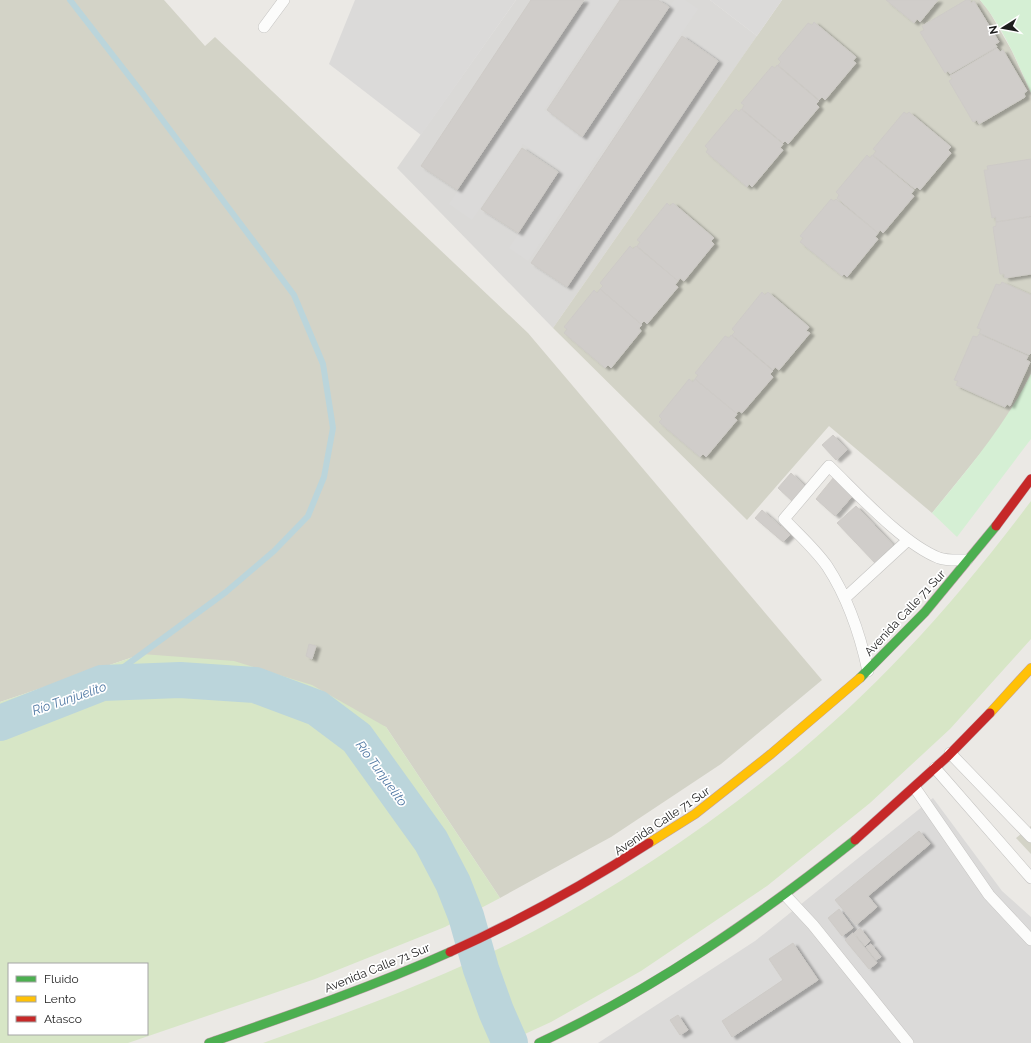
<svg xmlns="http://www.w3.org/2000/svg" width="1031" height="1043" viewBox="0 0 1031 1043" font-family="Raleway,sans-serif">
  <defs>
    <filter id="shadow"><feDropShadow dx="4.5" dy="2.5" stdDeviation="1" flood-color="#0004"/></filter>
  </defs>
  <rect width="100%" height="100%" fill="#ebe9e5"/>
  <path fill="#dad9d7" d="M516,0H710L757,36L553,328L397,168Z"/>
  <path fill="#d3d3c7" d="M0,0H164L205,46L215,37L528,333L822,680L721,764L611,837L500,898L386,727L142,654L0,702Z
    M782,0H980L989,11L1012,51L1031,93V374L1016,403L992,439L932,513L829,426L747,520L553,328Z
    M1031,826V854L1016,838Z"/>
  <path fill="#d7e6c6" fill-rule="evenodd" d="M1031,501V639L950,729L870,803L767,886L641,971L551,1022L505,1043H263C356,1010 446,977 534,931C666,860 802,762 905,652C950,605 992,553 1031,501Z
    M142,654L234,661L312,685L386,727L500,898L445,927L315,979L128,1043H0V702ZM9,964H147V1034H9Z"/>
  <path fill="#d5efd4" d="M980,0H1031V93C1017,61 1003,27 980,0Z
    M1031,374V439L957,537L932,513C969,468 1005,425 1031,374Z"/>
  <path fill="#dbdad9" d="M355,0H516L421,135L329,64Z
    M587,0H618L544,110L582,137L674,0H685L698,9L528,261L509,248L561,170L523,144L472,220L449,204Z
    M710,0H782L757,36Z
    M933,798L1002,891L1031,917V1043H598L755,941Z"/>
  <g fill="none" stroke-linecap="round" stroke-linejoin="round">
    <path stroke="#bbd5db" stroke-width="6" d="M70,0L143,94L294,295L323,364L333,428L324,477L308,516L274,551L226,592L102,683"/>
    <path stroke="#bbd5db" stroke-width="36" d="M0,723L102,683L180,680L255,685L317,708L357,738L431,841L453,883L466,916L481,969L496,1011L510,1043"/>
  </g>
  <path fill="#d0cdca" stroke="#cecbc7" filter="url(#shadow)" d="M531,0H584L457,190L421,166Z
    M620,0H658L669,7L582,137L547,110Z
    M886,0H938L920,22L917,19L914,23Z
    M966,0H970L971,3L974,1L999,42L995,44L997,47L950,74L948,71L945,73L920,32L924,30L922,26Z
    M814,22L856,57L853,61L856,63L825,100L822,97L819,100L778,65L781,62L778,59L808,23L812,25Z
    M682,36L718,61L567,287L531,263Z
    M997,48L1000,52L1003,50L1027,91L1024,93L1025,97L979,124L977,120L973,122L949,81L952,79L950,76Z
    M777,65L819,101L816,104L819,107L788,144L785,141L783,143L742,109L744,105L741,103L772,66L775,68Z
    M736,109L739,112L741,109L783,144L780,148L783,150L752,187L749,184L747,187L706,152L708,149L705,146Z
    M904,112L907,114L909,112L951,147L948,150L951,153L920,190L917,187L915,189L873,155L876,151L873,149Z
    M522,148L558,172L518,233L481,209Z
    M867,155L870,158L872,155L914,190L911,194L914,196L883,233L880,230L878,233L837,198L839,195L836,192Z
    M1031,159V216L996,222V217L992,218L984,170H988L987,166Z
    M831,199L834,201L836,199L878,233L875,237L878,239L847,277L844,274L842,276L800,242L803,238L800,236Z
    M667,203L670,206L673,203L714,238L711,241L714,244L684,281L680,278L678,281L637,246L640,242L637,240Z
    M1031,217V274L1005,278L1004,274H1000L993,227L996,226V222Z
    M630,246L633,249L636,246L678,281L675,285L678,287L647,324L644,321L641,324L600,289L603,286L600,283Z
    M1002,282L1031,295V353L1029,355L979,333L981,329L977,328L996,284L1000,285Z
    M600,289L642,325L639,328L641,331L611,368L608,365L605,368L564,333L567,329L564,327L594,290L597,293Z
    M762,292L765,295L768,292L809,327L806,331L810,333L779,370L775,367L773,370L732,335L735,332L732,329Z
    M979,334L1028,356L1026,360L1030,362L1010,406L1007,404L1005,407L956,385L958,381L954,380L973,336L977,337Z
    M731,335L773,371L770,374L773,377L742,413L739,411L736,413L695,379L698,375L695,373L725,336L729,338Z
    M689,379L693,382L695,379L737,414L734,418L737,420L706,457L703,454L700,457L659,422L662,419L659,416Z
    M833,435L847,450L836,460L822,445Z
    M791,473L806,487L793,502L778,488Z
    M834,477L854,494L835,516L816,499Z
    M856,506L893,545L875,563L837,523Z
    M762,510L790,535L783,542L755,518Z
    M309,644L316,646L312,659L306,656Z
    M919,831L930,844L868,896L877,907L856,925L835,900Z
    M839,909L853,928L842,936L828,918Z
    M860,928L870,941L865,946L854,933Z
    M853,933L877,963L869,969L845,940Z
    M793,943L818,980L732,1037L722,1021L783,980L769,959Z
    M871,944L881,957L876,960L866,947Z
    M678,1015L688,1030L680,1035L670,1020Z"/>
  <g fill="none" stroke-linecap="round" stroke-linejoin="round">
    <g stroke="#c4c3c1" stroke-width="12">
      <path id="lane" d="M264,27L284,0
        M845,598L908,540
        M868,671C860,634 848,598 827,566C815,549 798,534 784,519L829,466C858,494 903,544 939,558C948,561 957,560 967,560
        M950,753L1031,837
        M935,768L1031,878
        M915,788L989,895L1031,940
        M786,896L813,925L908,1043"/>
    </g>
    <g stroke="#be9fa7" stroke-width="10">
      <path id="fast" d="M860,678L925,612L996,526
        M209,1043C290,1015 372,987 450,952
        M539,1043C653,990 757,918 855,840"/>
    </g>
    <g stroke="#be9fa7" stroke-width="10">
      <path id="slow" d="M990,713L1031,668
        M649,843L695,814L771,754L860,678"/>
    </g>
    <g stroke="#be9fa7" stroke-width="10">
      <path id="jam" d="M996,526L1031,479
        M855,840L947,757L990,713
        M450,952C521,920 584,885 649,843"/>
    </g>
    <use href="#lane" stroke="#fcfcfb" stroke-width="11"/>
    <use href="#fast" stroke="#4caf50" stroke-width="9"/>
    <use href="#slow" stroke="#ffc107" stroke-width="9"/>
    <use href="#jam" stroke="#c62828" stroke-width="9"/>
  </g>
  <g text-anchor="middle" stroke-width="3.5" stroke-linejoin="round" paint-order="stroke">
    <g font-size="12" fill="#1d1d1d" stroke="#fff">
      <text transform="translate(905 613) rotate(-47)" y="4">Avenida Calle 71 Sur</text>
      <text transform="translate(662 821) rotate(-34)" y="4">Avenida Calle 71 Sur</text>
      <text transform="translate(377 968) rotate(-22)" y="4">Avenida Calle 71 Sur</text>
    </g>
    <g font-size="13" font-style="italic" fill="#5179a4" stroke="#fff">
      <text transform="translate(69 698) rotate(-19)" y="5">Río Tunjuelito</text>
      <text transform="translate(382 773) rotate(54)" y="5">Río Tunjuelito</text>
    </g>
  </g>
  <rect x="8" y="963" width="140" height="72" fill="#ffffff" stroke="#a5a5a5"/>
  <rect x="16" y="976" width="20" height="6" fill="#4caf50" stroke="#a5a5a5"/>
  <text x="44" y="983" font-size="12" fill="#1d1d1d">Fluido</text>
  <rect x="16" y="996" width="20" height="6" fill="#ffc107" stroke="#a5a5a5"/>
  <text x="44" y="1003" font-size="12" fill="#1d1d1d">Lento</text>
  <rect x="16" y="1016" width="20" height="6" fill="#c62828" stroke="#a5a5a5"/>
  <text x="44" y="1023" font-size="12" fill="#1d1d1d">Atasco</text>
  <g transform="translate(1003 28) rotate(259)" stroke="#ffffff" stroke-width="3" paint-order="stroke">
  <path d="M0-3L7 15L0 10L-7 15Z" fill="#1d1d1d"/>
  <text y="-6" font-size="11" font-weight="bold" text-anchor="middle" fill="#1d1d1d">N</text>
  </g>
</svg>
